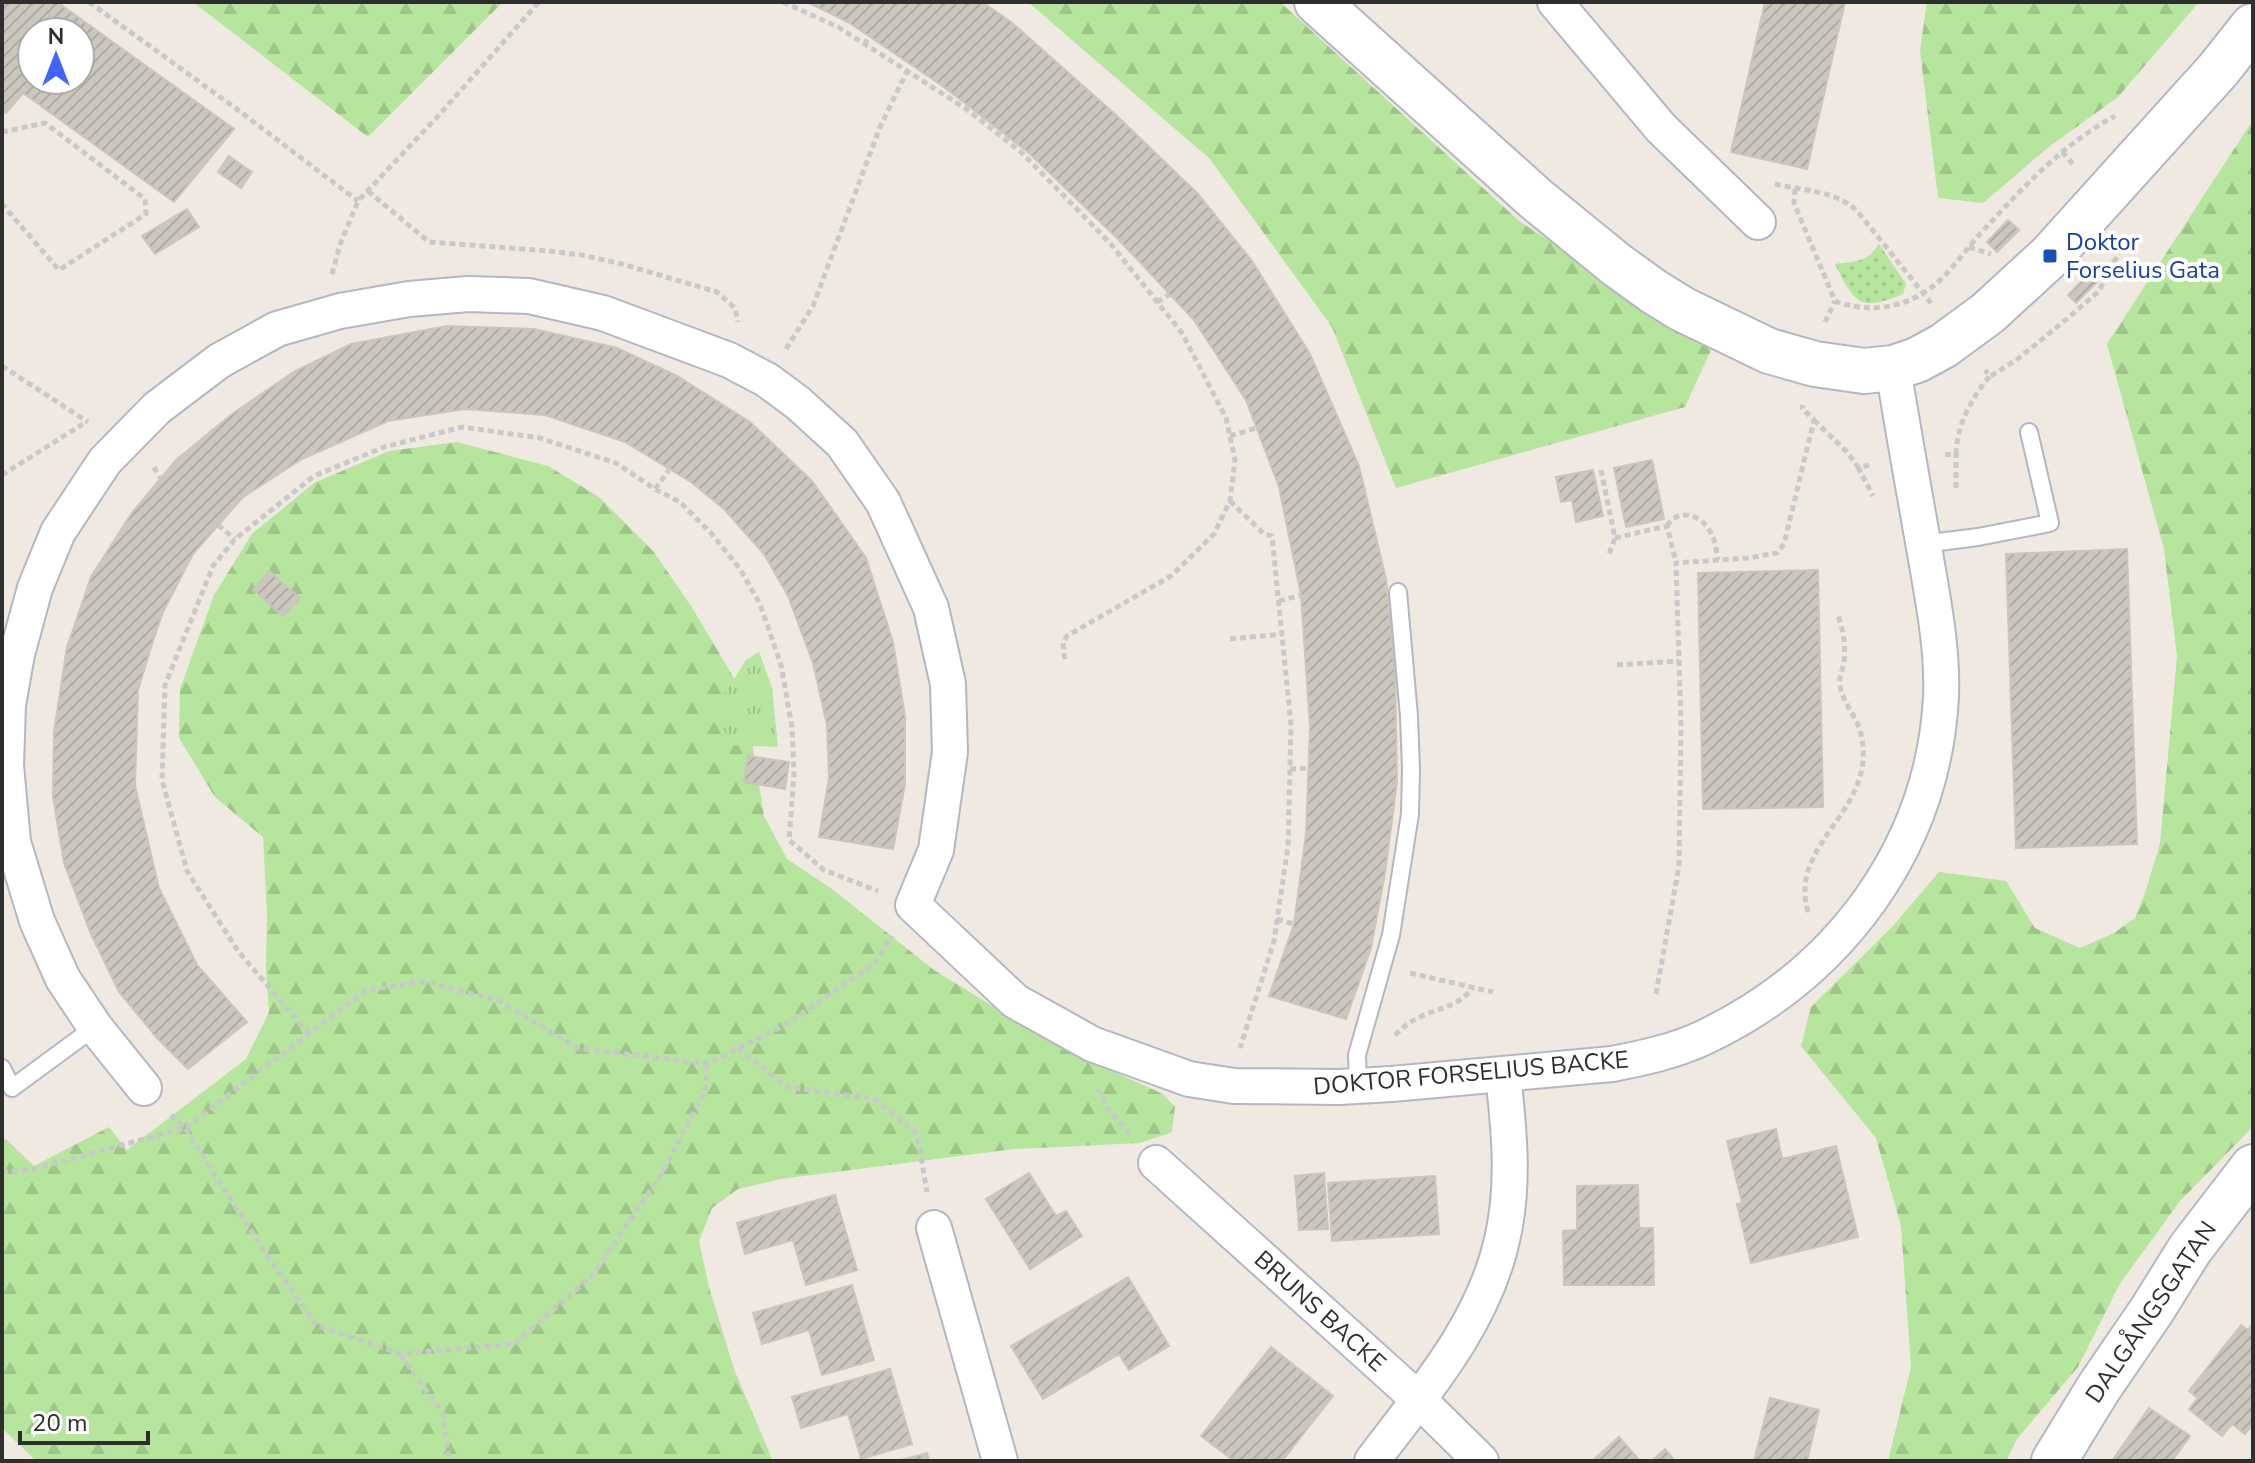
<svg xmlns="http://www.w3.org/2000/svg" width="2255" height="1463" viewBox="0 0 2255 1463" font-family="'Nunito Sans',sans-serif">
  <defs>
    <pattern id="grass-dots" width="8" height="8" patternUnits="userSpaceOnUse" patternTransform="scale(2)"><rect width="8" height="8" fill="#b6e59e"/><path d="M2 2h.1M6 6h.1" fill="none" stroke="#9dc588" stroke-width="1.8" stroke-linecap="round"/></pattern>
    <pattern id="forest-firs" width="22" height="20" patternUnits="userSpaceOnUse" patternTransform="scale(2)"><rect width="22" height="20" fill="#b6e59e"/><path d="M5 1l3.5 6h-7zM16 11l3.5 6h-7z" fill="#9dc588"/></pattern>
    <pattern id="park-tufts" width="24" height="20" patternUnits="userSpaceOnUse" patternTransform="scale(2)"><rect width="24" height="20" fill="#b6e59e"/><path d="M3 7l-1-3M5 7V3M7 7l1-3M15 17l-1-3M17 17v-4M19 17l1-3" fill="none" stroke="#9dc588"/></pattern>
    <pattern id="building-hatch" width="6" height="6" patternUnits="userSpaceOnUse" patternTransform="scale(2)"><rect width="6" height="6" fill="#cbc7bf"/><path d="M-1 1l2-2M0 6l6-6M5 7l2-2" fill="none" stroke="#afaba4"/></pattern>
  </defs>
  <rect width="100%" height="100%" fill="#efe9e1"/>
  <path fill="url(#grass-dots)" d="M1879,244L1906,284L1903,294C1859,313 1854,302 1835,264C1855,261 1867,263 1879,244Z"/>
  <path fill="url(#forest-firs)" d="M193,2H503L368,137Z
    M1028,2H1280L1519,221L1712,348L1685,407L1396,488L1332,327L1210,159Z
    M1927,2H2199L2118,97L2050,146L1983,203L1938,198L1920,50Z
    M2253,120V1124L2248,1132L2180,1201L2119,1285L2078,1367L2017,1439L2006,1461H1888L1911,1367L1901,1226L1876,1138L1801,1046L1811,1007L1892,927L1939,872L2006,881L2035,928L2080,948L2114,933L2135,918L2145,893L2160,844L2177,656L2164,549L2107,344Z
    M457,442L548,466L599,497L654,552L693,609L738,685L751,735L764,816L787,859L832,889L934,970L1061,1048L1163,1094L1175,1107L1172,1132L1140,1143L1014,1149L781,1179L738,1189L712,1208L699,1241L709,1287L734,1369L773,1461H36L2,1428V1140L6,1139L34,1166L109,1127L127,1150L246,1059L269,1012L266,970L267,914L263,837L215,797L179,738L180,689L214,595L252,534L314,483L389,451Z"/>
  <path fill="url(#park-tufts)" d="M759,652L772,688L778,747L733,745L719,722L723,697L746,660Z"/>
  <path fill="url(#building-hatch)" stroke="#cbc5ba" stroke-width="2" fill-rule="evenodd" d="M2,2H57L234,129L174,202L23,93L6,113L2,110ZM32,32H80V80H32Z
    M807,2H982L1011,22L1116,115L1198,194L1252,261L1310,354L1359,466L1386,579L1395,673L1397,782L1385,873L1371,948L1346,1019L1269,996L1294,924L1306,834L1310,727L1301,595L1279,487L1246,400L1194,320L1120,241L1029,153L944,87L848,22Z
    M1765,2H1845L1807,169L1731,152Z
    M229,156L252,172L241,188L218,172Z
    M187,209L199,227L155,254L142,236Z
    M2008,220L2019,230L1997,252L1987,242Z
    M2092,270L2100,279L2076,303L2068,295Z
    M447,326L534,329L617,348L677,376L750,422L812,481L866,558L893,642L905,716V784L893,849L819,837L829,778L827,725L813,663L788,596L764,554L724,509L691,482L625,442L545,415L465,409L388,421L302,459L243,497L193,554L163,612L153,641L138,690L135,786L159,888L197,965L247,1022L188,1069L158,1039L119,992L91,934L64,863L53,797L54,732L67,647L74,627L91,577L131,514L176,460L232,414L295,371L351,344Z
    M1652,460L1664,519L1626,527L1614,468Z
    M1593,470L1603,516L1576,522L1572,500L1561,502L1556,477Z
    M2127,549L2137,844L2016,848L2006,554Z
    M1818,570L1823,807L1703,809L1698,573Z
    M269,571L300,598L283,616L253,590Z
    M748,756L789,762L785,789L744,782Z
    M1776,1129L1782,1159L1836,1146L1858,1237L1751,1263L1737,1204L1742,1203L1727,1141Z
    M1029,1173L1056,1216L1066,1211L1082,1236L1030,1269L986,1199Z
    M1324,1173L1328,1229L1299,1230L1295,1176Z
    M1435,1176L1439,1234L1332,1241L1328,1183Z
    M1638,1185L1639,1228H1653L1654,1285H1564L1563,1231L1577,1230V1186Z
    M835,1195L857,1270L806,1285L793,1240L745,1254L737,1223Z
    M1128,1277L1169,1346L1129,1370L1119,1354L1043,1399L1011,1346Z
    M852,1285L874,1360L822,1375L809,1330L762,1344L753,1313Z
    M2253,1324V1424L2245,1434L2232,1424L2222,1436L2189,1409L2198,1398L2189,1391L2241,1325L2248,1330Z
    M1271,1347L1333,1396L1282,1461H1234L1201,1436Z
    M890,1369L912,1444L861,1459L848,1414L801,1428L792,1397Z
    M1770,1398L1819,1410L1807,1461H1754Z
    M2149,1408L2190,1436L2172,1461H2112Z
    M1619,1437L1640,1461H1592Z
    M1665,1449L1675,1461H1652Z
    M927,1453L929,1461H898Z"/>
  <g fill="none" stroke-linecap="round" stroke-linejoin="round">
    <g stroke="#b4b7c1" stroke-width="20">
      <path id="lane" d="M1923,544L1978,537L2050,523L2029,432
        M2,1068L12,1088L95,1027
        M1358,1087L1357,1055L1391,935L1410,814L1411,769L1409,716L1398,592"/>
    </g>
    <g stroke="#b4b7c1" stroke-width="38">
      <path id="street" d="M1555,2L1661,128L1758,222
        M144,1088L95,1027L63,979L37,921L13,842L6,765L8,705L17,654L35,588L58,532L105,461L157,408L219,361L277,329L340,311L409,299L468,294L529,296L603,313L729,360L767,380L798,403L842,443L883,502L931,608L948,684L950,752L936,850L913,905L1015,1001L1092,1044L1189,1079L1234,1086L1339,1087L1392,1084L1612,1064C1643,1058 1676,1051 1705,1037C1839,973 1933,848 1941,697C1943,649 1933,600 1925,553C1914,491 1903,430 1893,368
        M1156,1163L1418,1399L1481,1461
        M934,1228L1000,1461
        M1372,1461C1423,1393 1483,1325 1502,1240C1515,1185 1509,1129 1503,1074"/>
    </g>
    <g stroke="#b4b7c1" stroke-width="48">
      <path id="secondary" d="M1317,2L1536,199L1617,265L1653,291L1682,309L1769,351L1815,364L1864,371L1893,368L1917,360L1943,346L1988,313L2050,256L2218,70L2253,26
        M2054,1461L2098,1389L2152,1310L2190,1249L2253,1167"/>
    </g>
    <path stroke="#c9c9c9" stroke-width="5" stroke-dasharray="6 4" stroke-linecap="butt" d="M89,2L238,110L358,201
      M783,2L838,27L965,108L1021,152L1110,243L1182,333L1226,418L1235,460L1230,501L1214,534L1171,576L1067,636L1063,643L1065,662
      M865,45L868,36
      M2,132L45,123L145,199L146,214L59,270L2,204
      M2062,152L2075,166
      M1775,184C1804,191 1836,190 1858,212L1931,303
      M1795,189L1794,203L1835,301C1864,312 1896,310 1923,293C1947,279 1963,252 1982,232C2022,188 2063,144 2115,116
      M368,191L429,242L548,251L582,255L622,264L717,292L735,308L738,322
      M1969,247L1991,254
      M332,274L341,242L358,201L439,115L539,2
      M1157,302L1170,294
      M1825,322L1835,301
      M786,349L813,306L880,127L907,71
      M2,366L88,422
      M1991,376L2019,358L2068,318L2099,291L2125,241
      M1814,420L1847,452L1858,467L1872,465
      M1230,436L1256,428
      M1945,455L1956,453C1958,423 1971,399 1990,376L1985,370
      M154,467L160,478
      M1858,467L1873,496
      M1601,470L1615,538L1608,557
      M2,475L83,424
      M1956,488V453
      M655,489L669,470
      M1230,501L1264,534L1272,536L1291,725L1288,846L1274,941L1240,1048
      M218,525L235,539
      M1667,526C1679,506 1704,516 1712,535C1716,542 1716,552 1718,560
      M1615,538L1667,526L1676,562
      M1279,601L1301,595
      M1230,639L1283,634
      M1617,665L1679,661
      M1290,769L1309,768
      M1808,912C1791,855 1849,823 1861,773C1865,757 1864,740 1858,725C1852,711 1843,701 1840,686C1838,677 1843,670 1844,662C1846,646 1843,628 1837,613
      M1277,919L1294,924
      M1410,973L1493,992
      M1656,994L1679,866L1681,726L1676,563L1748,558L1777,553L1784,544L1814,420L1802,408L1803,405
      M309,1034L238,951L187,871L162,780L165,685L213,566L235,539L314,476L384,447L462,427L540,438L616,463L655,489L680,502L711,533L740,569L760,604L781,665L792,727L794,774L789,840L824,870L878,891
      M1395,1035C1403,1027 1412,1020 1422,1016C1442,1007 1460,1006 1473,987
      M738,1048L787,1087L874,1099L917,1134L927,1192
      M1098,1089L1109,1111L1132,1136
      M171,1115L185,1128L264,1251L316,1325L401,1354L514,1344L593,1275L662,1173L705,1091L707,1064
      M2,1172L29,1170L185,1128L365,991L422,981L497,1000L578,1048L707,1064L785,1025L874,964L892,936
      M401,1355L443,1414L449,1461"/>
    <use href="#lane" stroke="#fff" stroke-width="16"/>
    <use href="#street" stroke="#fff" stroke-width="34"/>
    <use href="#secondary" stroke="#fff" stroke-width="44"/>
  </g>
  <rect fill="#1a4fb4" stroke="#fff" stroke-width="3" x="2042" y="248" width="16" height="16" rx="4"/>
  <g text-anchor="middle" stroke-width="8" stroke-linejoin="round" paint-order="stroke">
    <g font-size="24" fill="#164399" stroke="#fff" text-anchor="start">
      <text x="2066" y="250">Doktor<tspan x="2066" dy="28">Forselius Gata</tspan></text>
    </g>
    <g font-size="24" fill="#2e2e2e" stroke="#fff">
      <text transform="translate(1471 1073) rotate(-5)" y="8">DOKTOR FORSELIUS BACKE</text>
      <text transform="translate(1320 1311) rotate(42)" y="8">BRUNS BACKE</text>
      <text transform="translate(2151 1312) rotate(-56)" y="8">DALGÅNGSGATAN</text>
    </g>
  </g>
  <rect width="2255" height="1463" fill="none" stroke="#2e2e2e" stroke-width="8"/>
  <g transform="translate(56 56)"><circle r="38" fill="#ffffff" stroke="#ababab" stroke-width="2"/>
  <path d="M0-6L14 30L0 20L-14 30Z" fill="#4264fb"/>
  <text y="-12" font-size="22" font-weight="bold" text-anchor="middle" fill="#2e2e2e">N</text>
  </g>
  <path d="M20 1431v12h128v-12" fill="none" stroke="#2e2e2e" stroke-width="4"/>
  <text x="32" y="1431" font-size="24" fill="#2e2e2e" stroke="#ffffff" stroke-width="6" paint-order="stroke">20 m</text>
</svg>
